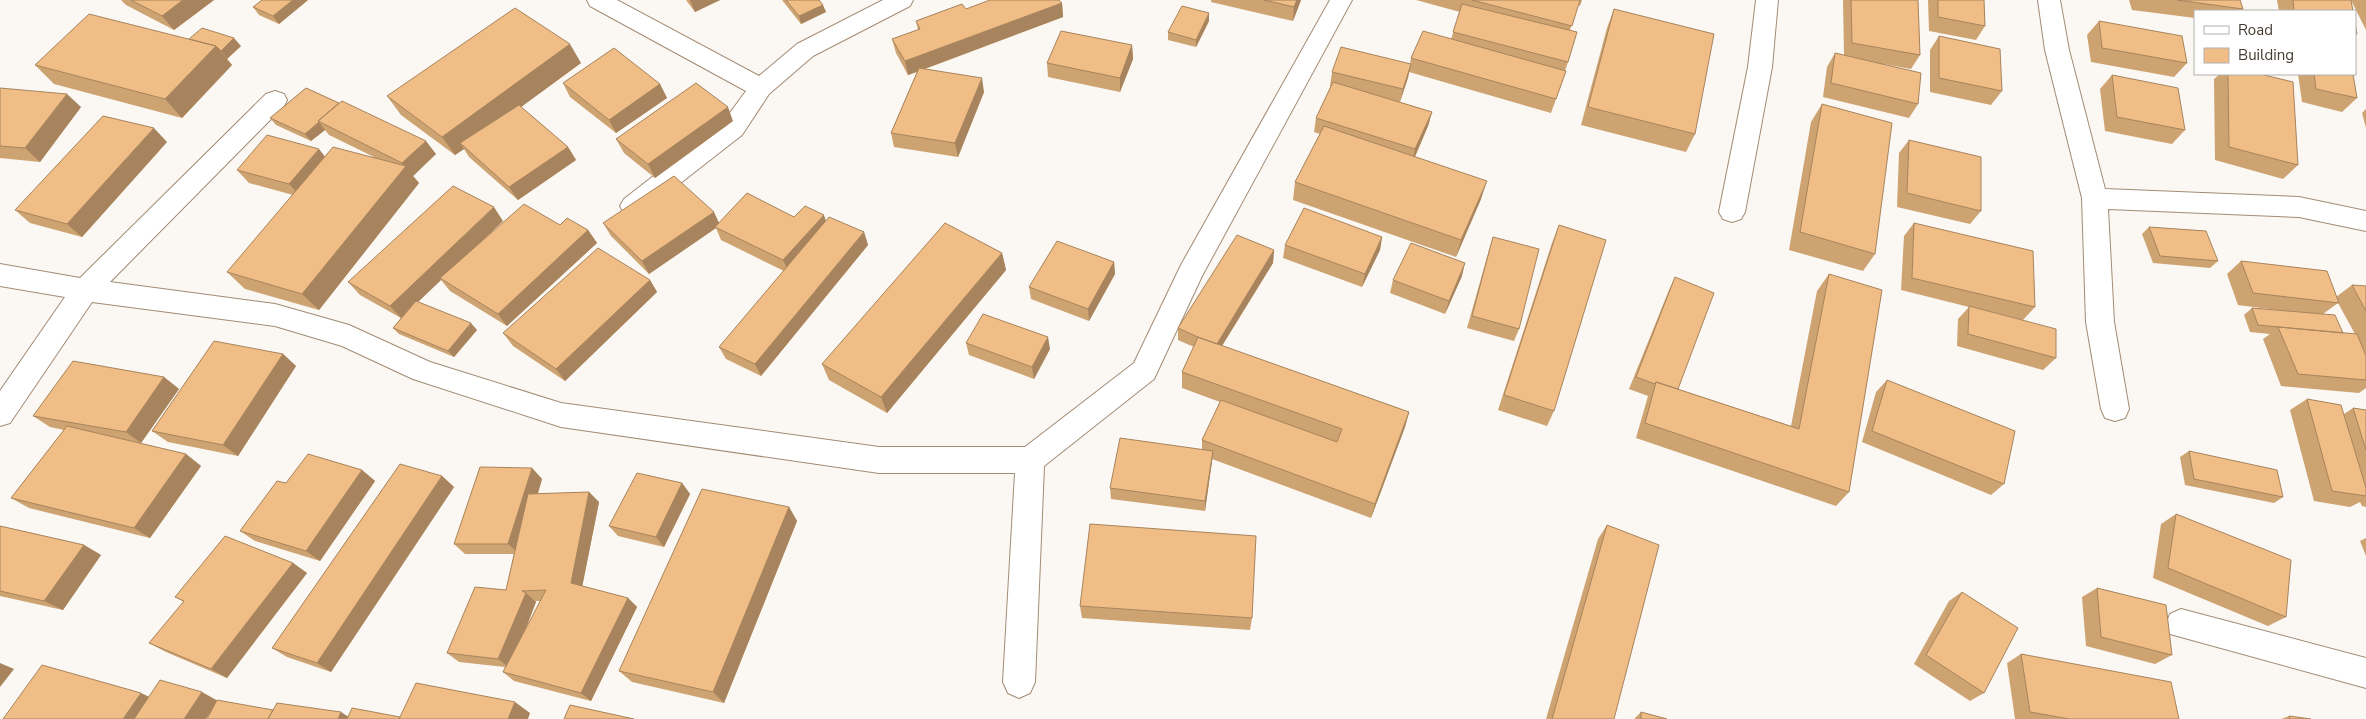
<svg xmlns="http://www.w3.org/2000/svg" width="2366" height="719" viewBox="0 0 2366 719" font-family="'Nunito Sans',sans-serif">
  <rect width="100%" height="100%" fill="#fbf7f2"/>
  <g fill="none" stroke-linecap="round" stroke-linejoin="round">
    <g stroke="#a28c75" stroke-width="2">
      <path id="minor" d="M587,0H617L759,76L797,44L883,0H913L910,6L813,56L769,94L742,135L642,213L633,216L624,213L620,206L624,199L724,121L746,91L590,6Z
        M1330,0H1352L1202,276L1154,379L1044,466L1035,682L1030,693L1019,698L1008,693L1003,682L1015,473H879L561,427L413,379L342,346L275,326L92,302L10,423L0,426V391L65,297L0,286V264L80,278L266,94L275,91L284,94L287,100L284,106L110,282L275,304L349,325L430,362L561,403L879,447H1025L1134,363L1181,265Z
        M1756,0H1778L1772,67L1745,212L1741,219L1732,222L1723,219L1719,212L1748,67Z
        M2038,0H2060L2069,50L2105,189L2299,197L2366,211V231L2299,217L2108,209L2114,322L2129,409L2125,418L2115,421L2105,418L2101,409L2086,322L2082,198L2045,50Z
        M2181,609L2366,658V688L2170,634L2166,624L2170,614Z"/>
    </g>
    <use href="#minor" fill="#fff" fill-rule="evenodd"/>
  </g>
  <path fill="#cea372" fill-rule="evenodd" d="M121,0H214L174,30L126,5Z
    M262,0H308L279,24L259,15L253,7Z
    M686,0H720L695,12Z
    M782,0H819L826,12L801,24Z
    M1211,0H1301L1293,21L1211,2Z
    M1416,0H1582L1580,6L1578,5L1570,30L1568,62L1565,71H1566L1551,113L1409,72L1400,102L1432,112L1428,126L1415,157L1481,199L1456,257L1293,200L1295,182L1320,134L1314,132L1316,118L1331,86H1330L1332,72L1410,64L1411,58L1451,39L1460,12Z
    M1843,0H1918L1920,55L1911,69L1884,64L1918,104L1909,118L1823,97L1827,67L1835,53L1844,55Z
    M1928,0H1984L1985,26L1976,40L1929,31Z
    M2129,0H2240L2243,9L2241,11H2195V18L2132,10Z
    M2277,0H2351L2353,11H2279Z
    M2351,0H2366V30Z
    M1062,3L1063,17L925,69L984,92L958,157L894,147L891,133L917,72L908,75L896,53L892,39L918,30L916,21L966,9Z
    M1614,9L1695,134L1686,152L1581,125L1607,28Z
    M1209,21L1196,47L1168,40V32Z
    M2099,21L2187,63L2174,77L2091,62L2087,35Z
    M1939,36L2002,91L1991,105L1930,92V50Z
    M189,39L241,46L227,59L232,65L182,118L54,84L35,65Z
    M1132,45L1133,59L1120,92L1048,77L1047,63Z
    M581,63L521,107L568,147L576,160L518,200L469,157L464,149L455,155L401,115L387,96Z
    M2220,74H2260L2298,165L2283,179L2215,160L2214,79Z
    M2298,74H2353L2357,98L2342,112L2302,102Z
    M2112,75L2185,130L2172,144L2105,131L2100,89Z
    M563,83L660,84L667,98L616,133L570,97Z
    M0,88L81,107L40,162L0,158Z
    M306,88L436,154L413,176L419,183L319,310L245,289L227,272L293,195L249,183L237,170L325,157H374L329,135L325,130L311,141L276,125L270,118Z
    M1822,104L1875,254L1863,271L1789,250L1811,122Z
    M2366,109V128L2362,113Z
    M733,121L655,178L624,153L616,139Z
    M1909,140L1981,211L1970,224L1897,207L1899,153Z
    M167,142L82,237L30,223L15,210Z
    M794,217L826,221L864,232L868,245L761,376L726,359L719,347L784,271L721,240L716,228L649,274L611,236L603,223L719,222Z
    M503,221L481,242L560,225L588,230L597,243L507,326L450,291L441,280L418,302L477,330L454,357L399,334L393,328L401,318L360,295L348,282Z
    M1914,223L2035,307L2023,320L1992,312L2056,358L2043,370L1957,346L1958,319L1969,307L1901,290L1904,236Z
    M1559,225L1554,411L1547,426L1498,410L1552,243Z
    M2149,227L2218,261L2210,268L2153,263L2142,234Z
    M1382,237L1380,250L1362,287L1283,258L1285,245Z
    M1493,237L1519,329L1514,341L1467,328L1489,250Z
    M1274,250L1273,263L1222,346L1409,412L1405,427L1371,518L1212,459L1205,511L1111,499L1110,488L1202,450V440L1220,402L1182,388V372L1194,347L1178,340V328Z
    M1002,253L1006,270L887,413L829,380L822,364Z
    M2241,261L2336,297L2352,285L2366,286V355L2364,350L2366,356V388L2359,393L2281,386L2263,339L2270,334L2250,332L2244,315L2252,308L2285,311L2238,305L2227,274ZM2338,303L2355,334L2342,333L2323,314Z
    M1114,262L1115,274L1089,321L1031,299L1029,287Z
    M1829,274L1849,492L1836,506L1636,438L1648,396L1629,389L1669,290L1675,277L1678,389L1791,426L1817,291Z
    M1462,276L1445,314L1390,293L1393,280Z
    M650,280L657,292L565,381L513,346L503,333Z
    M966,343L1050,349L1034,379L969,355Z
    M283,354L296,366L238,456L168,442L152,431Z
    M164,377L179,389L141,443L131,442L186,454L201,466L150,538L29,508L11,498L64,430L50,427L33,416Z
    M1887,380L2004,484L1991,495L1862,442L1876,392Z
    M2307,399L2344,414L2353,408L2366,410V507L2362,506L2360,502L2350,507L2314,501L2290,410Z
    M2189,451L2283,497L2274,503L2185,485L2180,457Z
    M532,468L542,479L538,494L589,492L599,502L582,586L628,598L637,607L591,701L514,681L503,672L505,667L459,662L447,653L506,590L514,554H465L454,544ZM535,601H541L525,631L536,602Z
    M362,470L375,481L320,561L255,541L240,531L286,483Z
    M442,476L454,487L331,672L287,657L272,648Z
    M682,483L690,494L664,547L618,536L609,526Z
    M789,507L797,521L724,703L632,682L619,671Z
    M2176,514L2286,617L2268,626L2153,578L2161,524Z
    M1607,525L1614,719H1546L1598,539Z
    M0,526L84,545L101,555L63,610L0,596Z
    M2366,538V556L2360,541Z
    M293,563L307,573L227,678L166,652L149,643L184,602L175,597Z
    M2097,588L2172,655L2155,664L2086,646L2082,597Z
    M1962,592L1984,693L1970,701L1914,664L1949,601Z
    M1080,606L1252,618L1250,630L1082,618Z
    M2021,654L2179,719H2015L2007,663Z
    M1641,712L1667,719H1634Z
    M2289,716L2311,719H2281Z"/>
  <path fill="#a7845d" d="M183,0H214L174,30L162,16Z
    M293,0H308L279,24L273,16Z
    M690,0H720L695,12Z
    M1297,0H1301L1293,21L1294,7Z
    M1062,3L1063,17L908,75L905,61Z
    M823,5L826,12L801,24L799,16Z
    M1209,13V21L1196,47V40Z
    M234,38L241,46L227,59L221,51Z
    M570,44L581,63L465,148L460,143L464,149L455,155L442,137Z
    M1132,45L1133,59L1120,92V78Z
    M216,46L232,65L182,118L165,99Z
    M1411,64L1408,78L1400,102L1403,89Z
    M982,78L984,92L958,157L955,143Z
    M660,84L667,98L616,133L609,120Z
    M67,94L81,107L40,162L25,148Z
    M728,107L733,121L655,178L648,164Z
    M1432,112L1428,126L1412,163L1415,149Z
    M319,122L325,130L311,141L305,134Z
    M154,128L167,142L82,237L67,224Z
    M426,141L436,154L413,176L419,183L319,310L302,294L405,167L402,163Z
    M568,147L576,160L518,200L509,187Z
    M319,149L330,163L301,197L289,184Z
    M1487,181L1481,199L1456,257L1461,240Z
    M494,207L503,221L442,279L440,278L441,280L401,318L390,306Z
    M714,212L720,225L715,227L716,228L649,274L642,261Z
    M824,215L828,228L789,273L783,260Z
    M588,230L597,243L507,326L498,314Z
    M864,232L868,245L761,376L755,364Z
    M1382,237L1380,250L1362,287L1365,274Z
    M1274,250L1273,263L1215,357L1216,345Z
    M1002,253L1006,270L887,413L881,397Z
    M1114,262L1115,274L1089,321L1088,309Z
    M1465,263L1462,276L1445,314L1449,301Z
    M650,280L657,292L565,381L556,369Z
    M471,323L477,330L454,357L448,351Z
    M1048,337L1050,349L1034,379L1032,367Z
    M283,354L296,366L238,456L223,445Z
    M164,377L179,389L141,443L126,432Z
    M1409,412L1405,427L1371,518L1375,504Z
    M1213,451L1212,462L1205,511V501Z
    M186,454L201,466L150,538L134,528Z
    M532,468L542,479L519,554L508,544Z
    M362,470L375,481L320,561L306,551Z
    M442,476L454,487L331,672L317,663Z
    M682,483L690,494L664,547L656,537Z
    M589,492L599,502L581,593L571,583Z
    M789,507L797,521L724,703L713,692Z
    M84,545L101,555L63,610L44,601Z
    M293,563L307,573L227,678L211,669Z
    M526,593L536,602L510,668L498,659Z
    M628,598L637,607L591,701L581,693Z
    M0,663L14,669L0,687Z
    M202,692L218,701L206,719H184Z
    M141,693L158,701L146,719H123Z
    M515,702L530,713L528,719H508Z
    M341,712L352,719H338Z"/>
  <path fill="#efbd85" stroke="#a7845d" d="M131,0H183L162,16Z
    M262,0H293L273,16L253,7Z
    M786,0H819L823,5L799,16Z
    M990,0H1059L1062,3L905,61L892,39L920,29L916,21L962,4L966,9Z
    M1264,0H1297L1294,7Z
    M1472,0H1580L1572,26Z
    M1851,0H1918L1920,55L1852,43Z
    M1938,0H1984L1985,26L1938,17Z
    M2177,0H2240L2243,9Z
    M2293,0H2351L2353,11H2294Z
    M1462,4L1577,32L1568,62L1453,32Z
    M1182,6L1209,13L1196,40L1168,32Z
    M515,8L570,44L442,137L387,96Z
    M1614,9L1714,34L1695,134L1588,107Z
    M89,14L216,46L165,99L35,65Z
    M2099,21L2182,36L2187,63L2102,48Z
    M2355,22L2357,34H2355Z
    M202,28L234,38L221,51L216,46L189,39Z
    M1061,31L1132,45L1120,78L1047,63Z
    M1423,31L1566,71L1556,99L1411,58Z
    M1939,36L2000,49L2002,91L1939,78Z
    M1341,47L1411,64L1403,89L1332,72Z
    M614,48L660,84L609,120L563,83Z
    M1835,53L1921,73L1918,104L1831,83Z
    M919,68L982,78L955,143L891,133Z
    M2228,74H2260L2293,82L2298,165L2229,147Z
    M2314,74H2353L2357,98L2316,89Z
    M2112,75L2178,88L2185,130L2117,117Z
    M1333,82L1432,112L1415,149L1316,118Z
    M696,83L728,107L648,164L616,139Z
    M0,88L67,94L25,148L0,146Z
    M306,88L339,103L318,121L319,122L305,134L270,118Z
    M342,101L426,141L402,163L318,121Z
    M1822,104L1892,123L1875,254L1800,232Z
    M519,105L568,147L509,187L460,143Z
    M103,116L154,128L67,224L15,210Z
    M1324,126L1487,181L1461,240L1295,182Z
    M267,135L319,149L289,184L237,170Z
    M1909,140L1981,157V211L1907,193Z
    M333,147L406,166L302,294L227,272Z
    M674,176L714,212L642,261L603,223Z
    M453,186L494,207L390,306L348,282Z
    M747,193L794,217L805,206L824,215L783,260L715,227Z
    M524,204L560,225L567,218L588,230L498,314L440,278Z
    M1304,208L1382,237L1365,274L1285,245Z
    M829,217L864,232L755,364L719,347Z
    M945,223L1002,253L881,397L822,364Z
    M1914,223L2033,251L2035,307L1912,278Z
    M1559,225L1606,240L1554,411L1504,395Z
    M2149,227L2206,231L2218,261L2160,256Z
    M1237,235L1274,250L1217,344L1200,338L1178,328Z
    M1493,237L1539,249L1519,329L1472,316Z
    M1057,241L1114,262L1088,309L1029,287Z
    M1411,243L1465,263L1449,301L1393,280Z
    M598,248L650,280L556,369L503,333Z
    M2241,261L2327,271L2339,303L2253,293Z
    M1829,274L1882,290L1849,492L1645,423L1656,382L1799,429Z
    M1675,277L1714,293L1678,389L1656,382L1655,384L1636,377Z
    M2352,285L2366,286V311Z
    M416,301L471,323L448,351L393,328Z
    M1969,306L2056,329V358L1968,334Z
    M2252,308L2335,315L2343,333L2258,325Z
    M983,314L1048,337L1032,367L966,343Z
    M2278,327L2357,334L2366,356V380L2298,374Z
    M1198,337L1409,412L1375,504L1202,440L1221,400L1337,442L1342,429L1182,372Z
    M214,341L283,354L223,445L152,431Z
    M73,361L164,377L126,432L33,416Z
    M1887,380L2015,431L2004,484L1872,431Z
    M2307,399L2341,405L2366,488V496L2332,491Z
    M2353,408L2366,410V450Z
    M67,426L186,454L134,528L11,498Z
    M1120,438L1213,451L1205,501L1110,488Z
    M2189,451L2277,470L2283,497L2194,479Z
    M308,454L362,470L306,551L240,531L277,481L286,483Z
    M400,464L442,476L317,663L272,648Z
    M480,467L532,468L508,544H454Z
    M637,473L682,483L656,537L609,526Z
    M702,489L789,507L713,692L619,671Z
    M589,492L571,583L628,598L581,693L503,672L546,590L522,591L526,593L498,659L447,653L475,587L506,590L528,494Z
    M2176,514L2291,560L2286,617L2168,568Z
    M1090,524L1256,536L1252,618L1080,606Z
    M1607,525L1659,545L1614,719H1552Z
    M0,526L84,545L44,601L0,591Z
    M225,536L293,563L211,669L149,643L184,601L175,597Z
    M2097,588L2166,605L2172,655L2101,637Z
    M1962,592L2018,628L1984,693L1926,655Z
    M2021,654L2171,682L2179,719H2069L2030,712Z
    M42,665L141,693L123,719H3Z
    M160,680L202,692L184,719H134Z
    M416,683L515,702L508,719H399Z
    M217,700L273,710L268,719H207Z
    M277,703L341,712L338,719H268Z
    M570,705L634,719H564Z
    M352,708L400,717L399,719H347Z
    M1641,712L1667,719H1641Z
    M2289,716L2311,719H2290Z"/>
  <rect x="2194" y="10" width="162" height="65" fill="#ffffff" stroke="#b4b1ad"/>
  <rect x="2204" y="26" width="25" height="8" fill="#ffffff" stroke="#b4b1ad"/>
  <text x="2238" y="35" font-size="15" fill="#443b31">Road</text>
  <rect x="2204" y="48" width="25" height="15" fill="#efbd85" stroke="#b4b1ad"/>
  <text x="2238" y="60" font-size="15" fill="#443b31">Building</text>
</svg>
